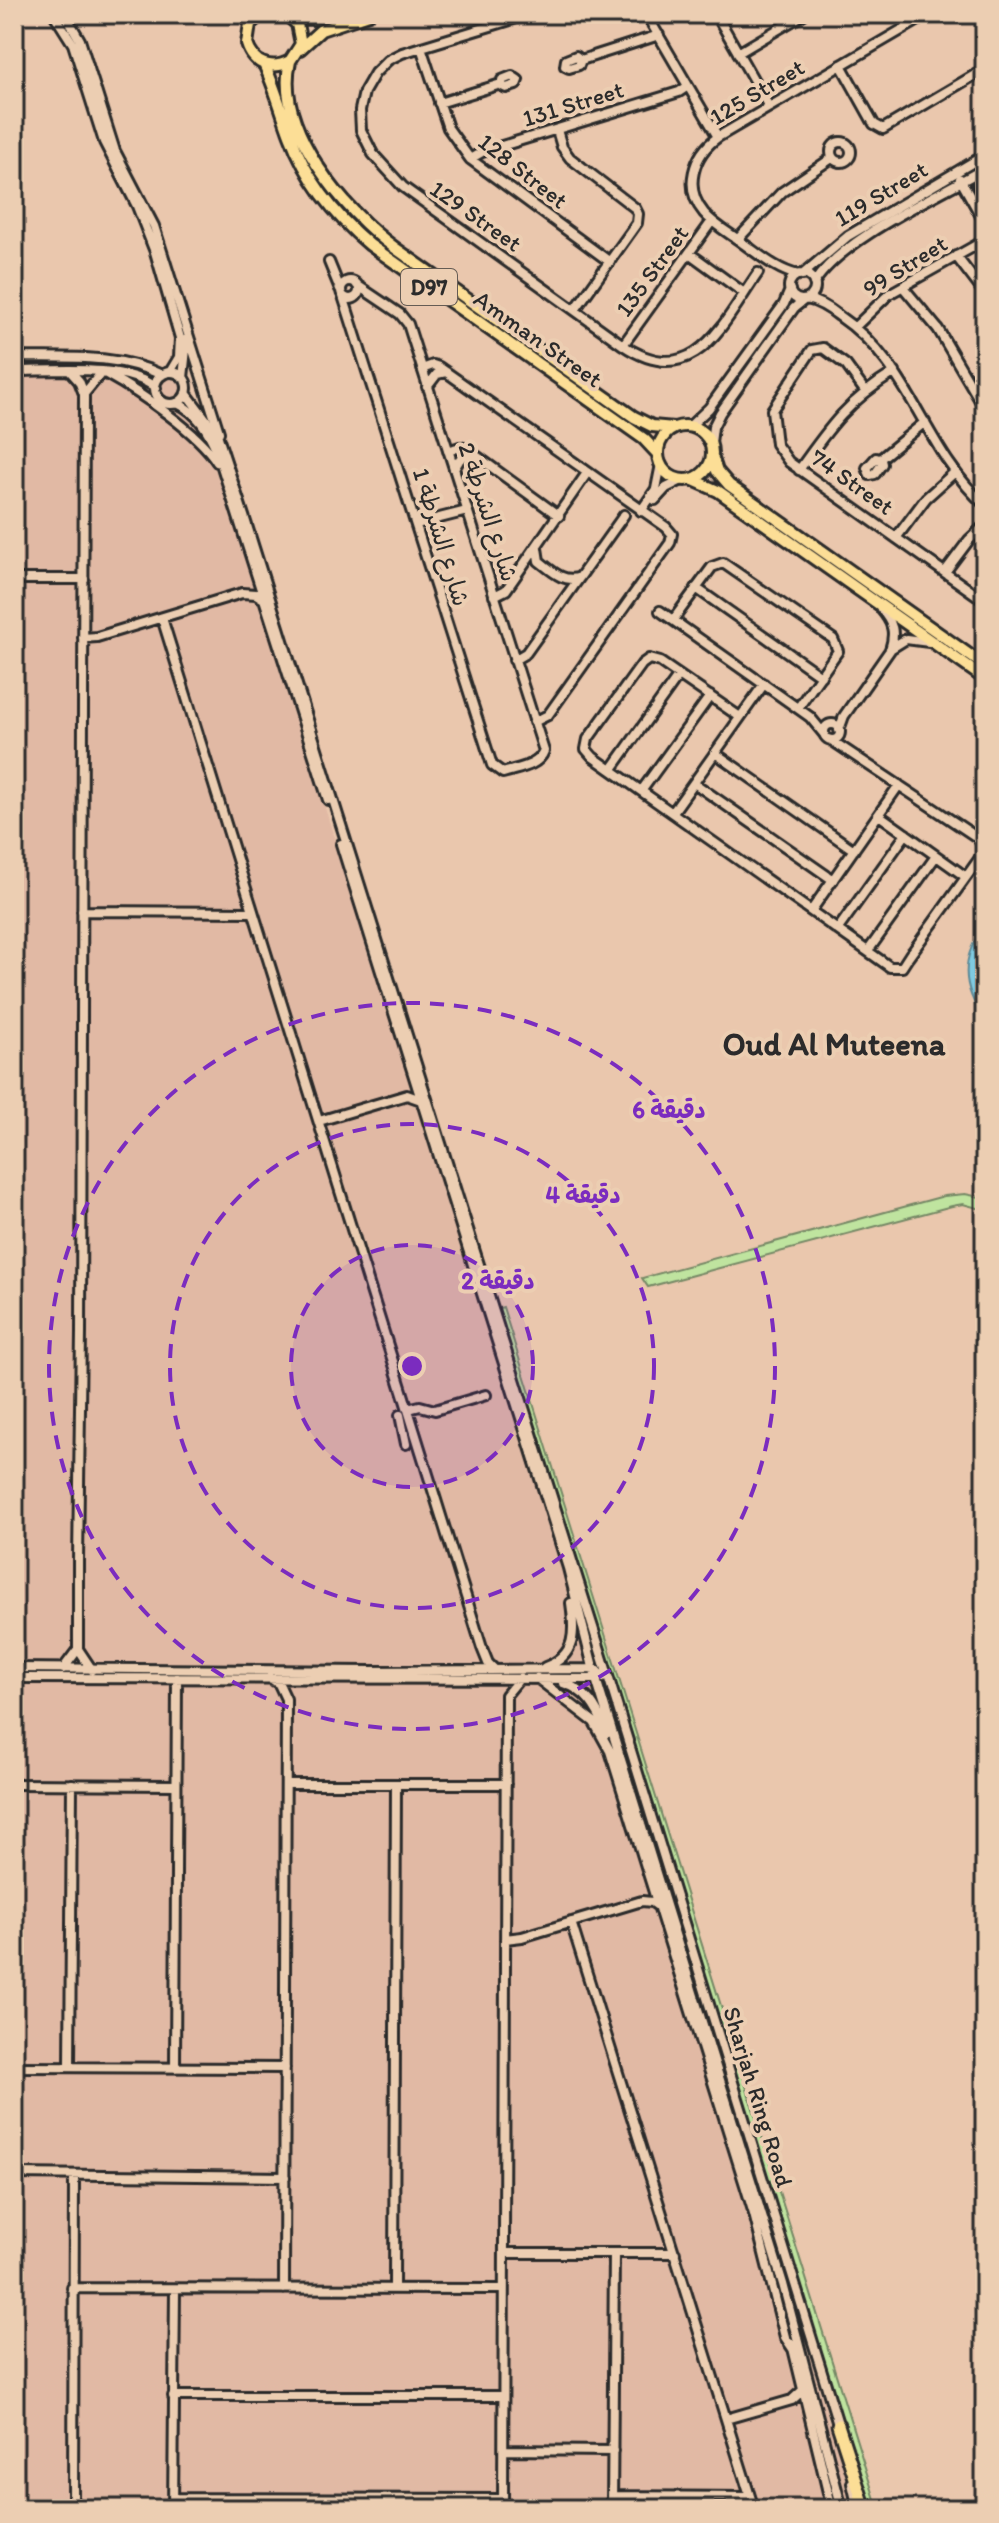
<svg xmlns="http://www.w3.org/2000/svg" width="999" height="2523" viewBox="0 0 999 2523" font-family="Itim,'Playpen Sans Arabic',sans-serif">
  <rect width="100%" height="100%" fill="#eac7ad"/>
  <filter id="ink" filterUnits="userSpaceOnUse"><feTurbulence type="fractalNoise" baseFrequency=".0125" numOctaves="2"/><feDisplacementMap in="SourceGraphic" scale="16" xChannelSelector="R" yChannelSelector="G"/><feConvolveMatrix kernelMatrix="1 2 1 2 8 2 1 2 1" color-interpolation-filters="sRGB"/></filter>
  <g filter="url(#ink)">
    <path fill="#e1b9a4" d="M14,366L186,368L746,2142L855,2509H14V1673L513,1674L14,1665Z"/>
    <path fill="#bfe49f" stroke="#758865" stroke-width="2" d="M965,1194L985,1198V1210L963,1204L952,1206L648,1287L642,1278L944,1196Z
      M503,1307L878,2509H870L496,1309Z"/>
    <path fill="#7fcae0" stroke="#5d8a98" stroke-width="2" d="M985,925V1020C961,987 960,957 985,925Z"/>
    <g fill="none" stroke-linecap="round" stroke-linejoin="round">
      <g stroke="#2b2b2b" stroke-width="14">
        <path id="minor" d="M54,14L73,44L104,142L137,206L155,252L180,338L179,357L170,372
          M65,14L80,40L115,151L154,226L219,432
          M530,14L402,53L388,60L375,73L364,92L360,110L361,130L373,154L403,187L623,345C694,393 723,323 758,273
          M646,14L718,137
          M716,14L769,107
          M421,47L448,128L470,159L610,262
          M738,53L804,14
          M576,56L581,60L579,65L569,68L565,66L566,60Z
          M581,60L659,35
          M841,65L874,124L883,129L985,69
          M512,76L518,80L516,85L506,88L502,86V80Z
          M439,103L501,84
          M557,130L562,147L570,158L635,208L638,214L637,223L575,310
          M831 152a10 10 0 1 1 20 0a10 10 0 1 1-20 0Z
          M470,159L482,152L679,92L688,86
          M977,173L978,187L985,201
          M960,179L985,223
          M738,239L782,192L832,158
          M689,253L744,293
          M956,256L985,294
          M329,262L340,289
          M789 287a13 13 0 1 1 26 0a13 13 0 1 1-26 0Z
          M798,275C777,270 761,256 744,244C731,234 715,226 704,213C683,188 693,155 718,137L929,14
          M802,275L848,236L985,155
          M341 290a9 9 0 1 1 18 0a9 9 0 1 1-18 0Z
          M814,283C842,238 938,196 985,168
          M903,287L938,329L985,409
          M343,296L492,765L503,773C517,768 538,767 544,751L408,324L400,314L357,285
          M807,299C820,302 829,308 839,316C913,366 922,448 985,505
          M855,327L889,294L980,243
          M623,345L712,221
          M14,357C64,358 116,353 162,375
          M422,369L433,365L439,367L666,527L672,534L670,543L548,715L534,722
          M14,371C54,371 124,363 156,388
          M70,371L79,381L84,394L81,1333L78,1561V1649L92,1670
          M155 388a16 16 0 1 1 32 0a16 16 0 1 1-32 0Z
          M183,378L187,339
          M427,387L437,374L446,372
          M865,391L846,365L823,348L812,350L772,410L776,444L789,462L985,601
          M186,393L217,434L244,516L601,1653L839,2427
          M84,394L102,372L108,375C139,392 198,432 217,462
          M177,403C198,413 208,430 217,451L328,800
          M690,426L709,408L784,304L790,290
          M711,443L713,427L720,413L794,308L804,300
          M448,451L460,447L467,449L559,516
          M876,458L881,460L882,464L875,474L870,475L867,468Z
          M880,459L925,422
          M454,469L460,459L470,453
          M799,470C830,426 849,400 895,372
          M655,500L666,488L682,480
          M641,511L656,489L661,464
          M416,524L467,511
          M896,538L926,498L955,472
          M537,548L539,561C551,570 564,584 580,577
          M945,572L969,540L983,527
          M14,579H84
          M696,588L821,676
          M494,596L506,590L587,473
          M660,611L810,717L824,734
          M162,618L482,1648L488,1663L494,1669
          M673,620L712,567L723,563L833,639L838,651L798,708
          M83,638L97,637L242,593L256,594L264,599
          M890,649L906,639L929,642
          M514,660L526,653L624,515
          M740,717L660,662L649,659L642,664L588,739L586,749L593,757L890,967H902L911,953
          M824 732a8 8 0 1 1 16 0a8 8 0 1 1-16 0Z
          M839,730L844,716L890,650C896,632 893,623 881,609
          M831,740L978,838L983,846L982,855L908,958
          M715,753L854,850
          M612,769L679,675
          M694,783L833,880
          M642,790L710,696
          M673,812L764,684
          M879,815L966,877
          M341,844L568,1568L596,1679L783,2284L842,2509
          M82,911L253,912
          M811,911L899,785
          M838,929L906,834
          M868,951L936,856
          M319,1121L407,1095L421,1100
          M408,1409L420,1406L435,1410L486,1395
          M400,1415L406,1444
          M545,1667C577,1656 575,1631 571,1603
          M14,1668L370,1671L589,1669L596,1670L603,1677
          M63,1669L78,1649
          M14,1678L596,1679
          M270,1678L279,1684L286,1699L284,2289
          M537,1678L594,1722L610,1751L754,2214L785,2337L793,2349
          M563,1683C589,1691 597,1710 608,1733
          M14,1784L176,1785
          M286,1784H506
          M571,1922L754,2509
          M505,1939L522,1937L642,1901L652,1902L659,1907
          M14,2067L285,2068
          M70,2067L72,1784
          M175,2068L177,1678
          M14,2174L285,2177
          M504,2253H675
          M72,2288L503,2289
          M394,2289L396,1784
          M792,2344L832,2509
          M173,2396H503
          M726,2419L792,2400L803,2390
          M504,2450L613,2451
          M852,2483L858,2509
          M613,2496L750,2497
          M173,2498L503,2499
          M73,2509L74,2175
          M173,2509L175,2289
          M503,2509L506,1695L520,1678
          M612,2509L614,2253"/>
      </g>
      <g stroke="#2b2b2b" stroke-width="16">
        <path id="major" d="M261,14L250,24L247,44C253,64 271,71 290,61L301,44L297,24L286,14
          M293,18L315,19L332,14
          M300,49L321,30L369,14
          M290,61C274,128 345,212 395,248L634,417L652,426L674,428
          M264,64C275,87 281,111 290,135C306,178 335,216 370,245L644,439L658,454
          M658 453a27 27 0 1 1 54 0a27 27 0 1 1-54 0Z
          M712,456L717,471L729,485L985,666
          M691,479L718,491L985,679"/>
      </g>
      <g stroke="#2b2b2b" stroke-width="17">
        <path id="highway" d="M838,2425L865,2509"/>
      </g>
      <use href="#minor" stroke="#ecceb2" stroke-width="8"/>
      <use href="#major" stroke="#fcde96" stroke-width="10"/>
      <use href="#highway" stroke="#fcde96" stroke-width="11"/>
    </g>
  </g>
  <circle cx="412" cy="1366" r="121" fill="#7b2cbf" fill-opacity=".12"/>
  <g fill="none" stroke="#7b2cbf" stroke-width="4" stroke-dasharray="14 10">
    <circle cx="412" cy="1366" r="121"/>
    <circle cx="412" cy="1366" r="242"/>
    <circle cx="412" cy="1366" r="363"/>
  </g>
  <g text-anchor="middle" stroke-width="8" stroke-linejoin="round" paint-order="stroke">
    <rect fill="#ecceb2" stroke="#655c54" stroke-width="2" x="401" y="269" width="56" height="36" rx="6"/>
    <g font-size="22" font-weight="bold" fill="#2b2b2b">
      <text x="429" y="295">D97</text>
    </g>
    <g font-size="24" fill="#2b2b2b" stroke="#ecceb2">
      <text transform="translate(757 92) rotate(-31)" y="8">125 Street</text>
      <text transform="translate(573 104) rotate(-17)" y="8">131 Street</text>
      <text transform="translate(523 171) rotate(38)" y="8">128 Street</text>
      <text transform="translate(881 194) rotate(-31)" y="8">119 Street</text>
      <text transform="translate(476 216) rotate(35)" y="8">129 Street</text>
      <text transform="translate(905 266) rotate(-32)" y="8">99 Street</text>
      <text transform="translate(652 271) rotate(-54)" y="8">135 Street</text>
      <text transform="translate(538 339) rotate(35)" y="8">Amman Street</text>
      <text transform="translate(852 482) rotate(35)" y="8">74 Street</text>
      <text transform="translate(488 512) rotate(72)" y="8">شارع الشرطة 2</text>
      <text transform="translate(441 537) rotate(73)" y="8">شارع الشرطة 1</text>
      <text transform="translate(758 2097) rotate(73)" y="8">Sharjah Ring Road</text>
    </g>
    <g font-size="32" font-weight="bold" fill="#2b2b2b" stroke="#ecceb2">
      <text x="834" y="1055">Oud Al Muteena</text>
    </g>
  </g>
  <circle cx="412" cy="1366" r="12" fill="#7b2cbf" stroke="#ecceb2" stroke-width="4"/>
  <g font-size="24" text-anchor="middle" font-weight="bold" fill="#7b2cbf" stroke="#ecceb2" stroke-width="8" stroke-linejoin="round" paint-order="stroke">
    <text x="669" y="1118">6 دقيقة</text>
    <text x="583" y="1203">4 دقيقة</text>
    <text x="498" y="1289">2 دقيقة</text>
  </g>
  <rect width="999" height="2523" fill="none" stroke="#ecceb2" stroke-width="48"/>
  <rect x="24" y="24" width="951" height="2475" fill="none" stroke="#2b2b2b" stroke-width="3" filter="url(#ink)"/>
</svg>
